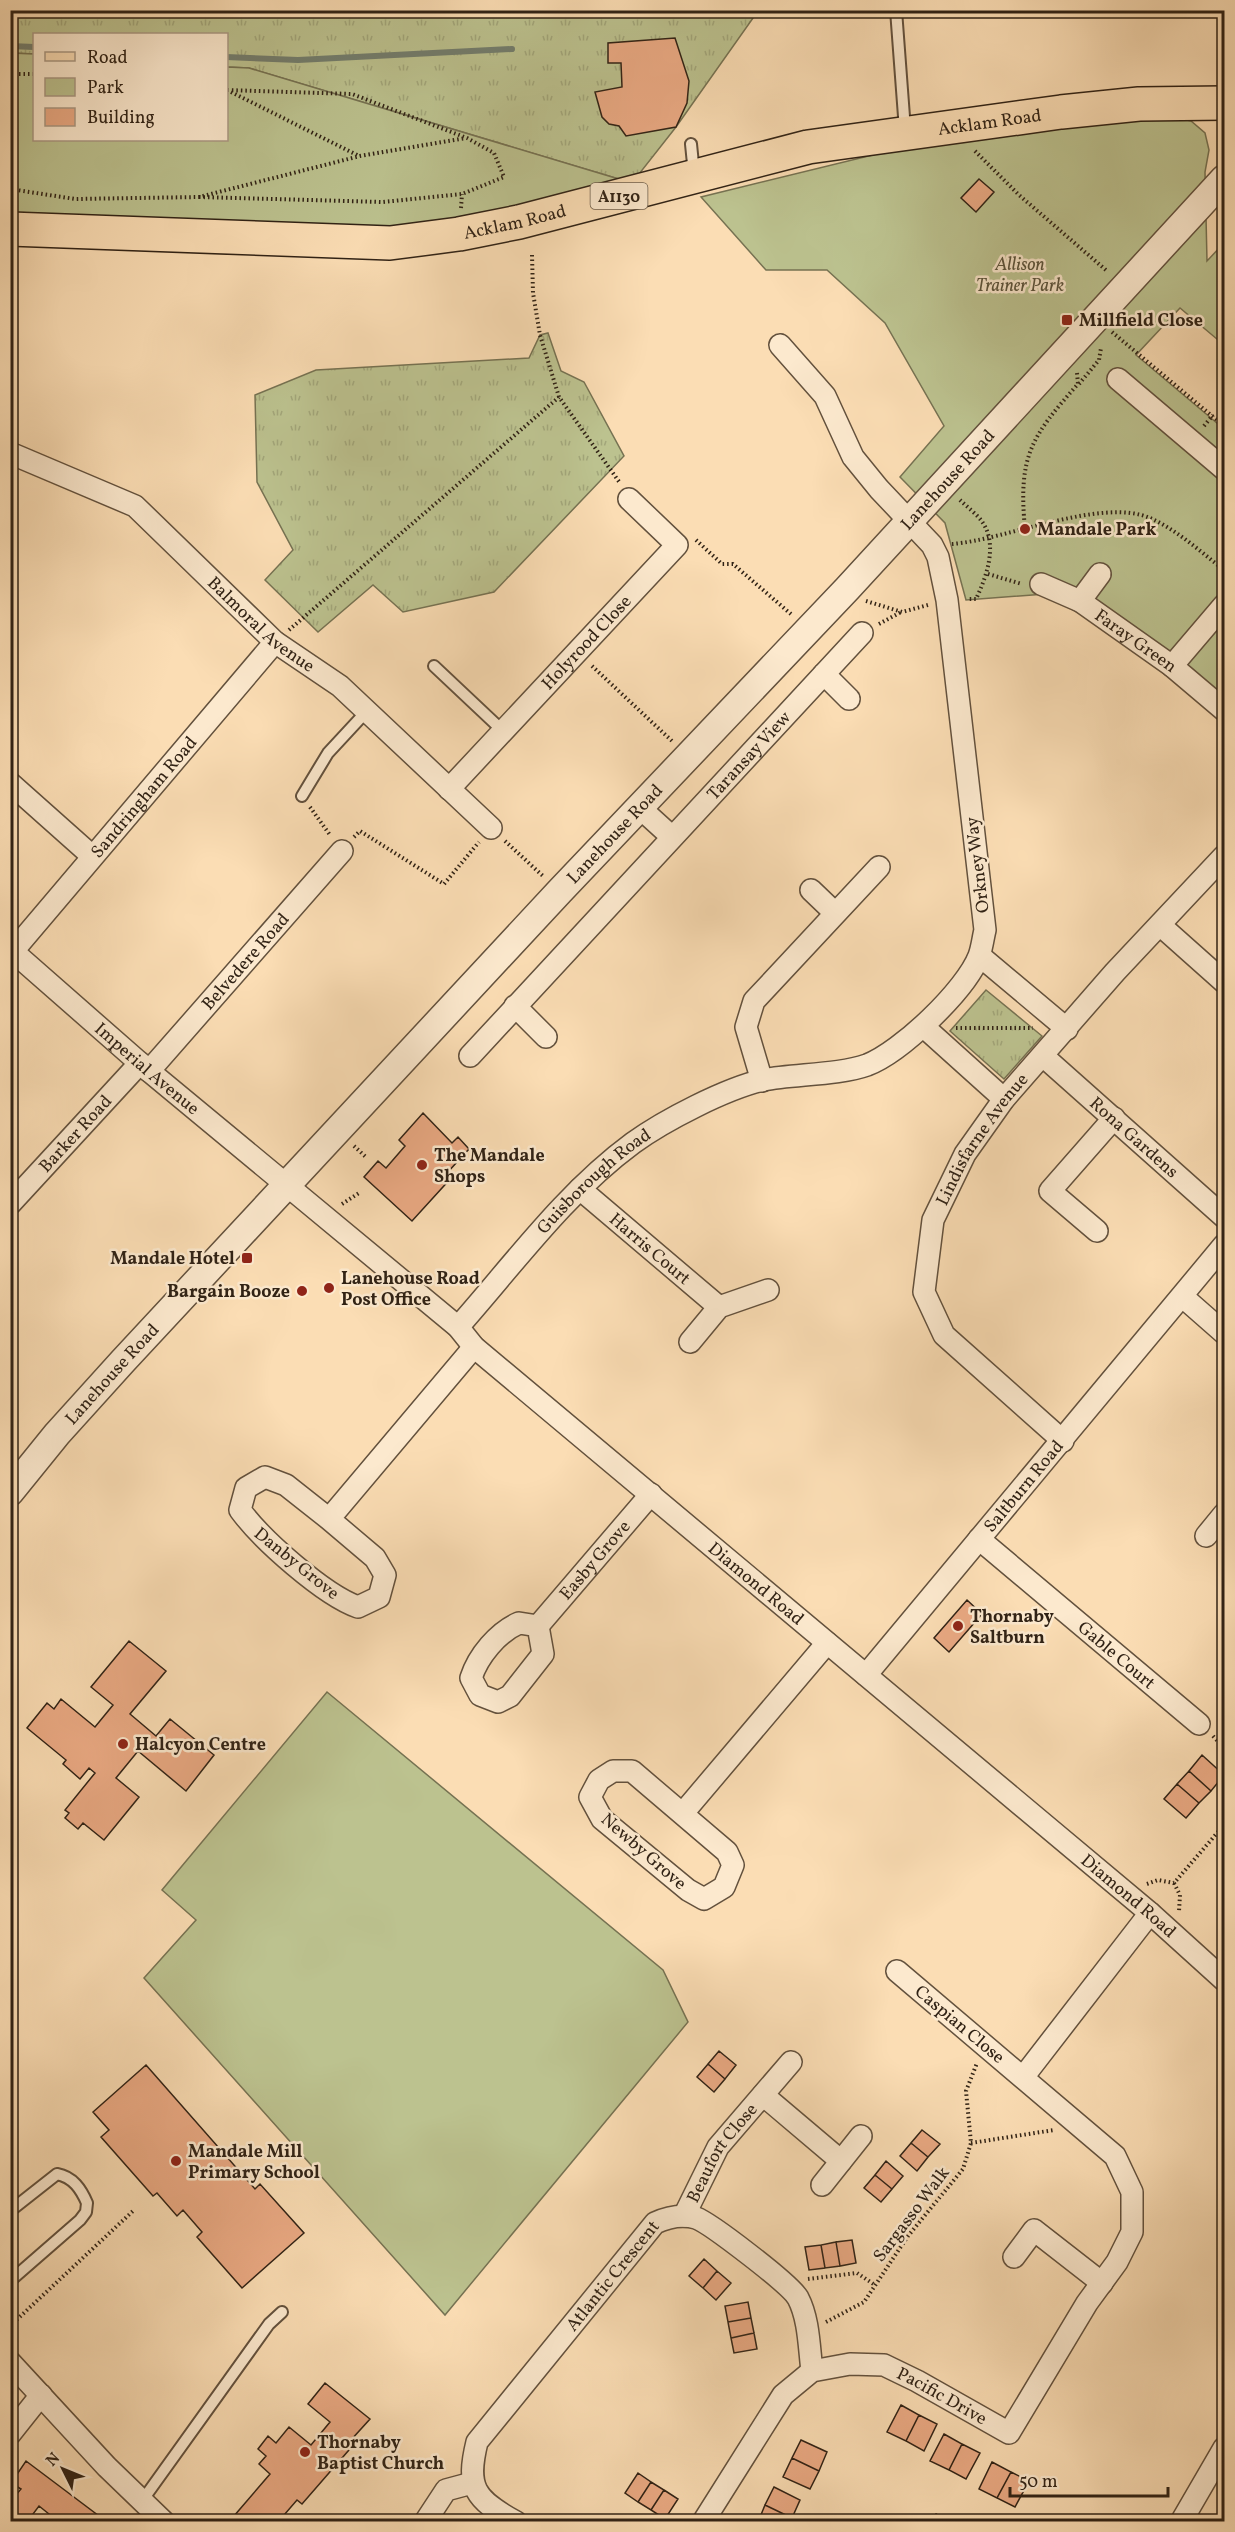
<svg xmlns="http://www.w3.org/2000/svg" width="1235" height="2532" viewBox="0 0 1235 2532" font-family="Vollkorn,serif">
  <defs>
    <pattern id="grass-tufts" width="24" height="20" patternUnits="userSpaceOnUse" patternTransform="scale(1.5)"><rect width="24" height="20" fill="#bcc28f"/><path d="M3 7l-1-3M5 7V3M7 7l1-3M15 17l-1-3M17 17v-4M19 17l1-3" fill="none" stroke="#a2a67a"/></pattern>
  </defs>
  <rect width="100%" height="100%" fill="#fbddb4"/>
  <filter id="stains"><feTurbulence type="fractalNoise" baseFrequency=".00333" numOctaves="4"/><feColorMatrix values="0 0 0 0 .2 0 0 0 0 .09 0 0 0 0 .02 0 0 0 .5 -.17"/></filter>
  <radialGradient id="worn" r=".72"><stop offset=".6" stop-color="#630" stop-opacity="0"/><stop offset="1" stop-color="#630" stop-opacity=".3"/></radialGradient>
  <path fill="url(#grass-tufts)" stroke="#767252" stroke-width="1.5" d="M10,11H758L676,127L632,183L249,68L227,67L226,34H34V54L11,53Z
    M548,333L561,371L584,382L624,456L494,592L403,612L373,585L318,632L265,580L293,550L257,482L255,395L316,370L529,358L540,335Z
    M986,990L1042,1036L1004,1079L950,1031Z"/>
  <path fill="#bcc28f" stroke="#767252" stroke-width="1.5" d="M10,53L34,54V140H226L227,67L249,68L632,183L526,210L387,230L11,212Z
    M1170,116L1191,121L1205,133L1209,150L1205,172L1207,261L1224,243V345L1180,308L1136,355L1224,429V704L1072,592L966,600L945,523L900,477L944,426L885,323L827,270H766L701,197L930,141Z
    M327,1692L663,1970L688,2022L445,2315L144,1978L196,1920L162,1890Z"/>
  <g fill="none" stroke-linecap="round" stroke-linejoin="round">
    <path stroke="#737e6e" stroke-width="6" d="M10,46L34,47
      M226,57L298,60L512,49"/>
  </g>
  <path fill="#ebaa84" stroke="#302215" stroke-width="1.5" d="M675,38L689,81L687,103L676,127L626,136L619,126L609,124L602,117L595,92L622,87L621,63H608V43Z
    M979,179L994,192L976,212L961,198Z
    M423,1113L452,1143L458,1137L469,1149L447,1173L452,1177L412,1221L364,1177L378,1161L386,1168L405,1146L399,1140Z
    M967,1600L982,1614L949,1652L934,1638Z
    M129,1641L166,1671L130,1714L156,1736L170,1719L214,1755L186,1791L138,1751L116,1778L139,1797L104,1840L83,1823L78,1829L65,1818L69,1813L65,1810L95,1773L89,1768L80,1779L63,1764L66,1760L27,1728L47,1703L54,1709L61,1699L95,1727L113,1705L91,1687Z
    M1202,1755L1224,1775L1211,1791L1189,1771Z
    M1189,1771L1211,1791L1199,1803L1177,1784Z
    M1177,1784L1199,1803L1186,1818L1164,1799Z
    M719,2051L736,2065L725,2079L708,2064Z
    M708,2064L725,2079L714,2092L697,2077Z
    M146,2065L255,2189L260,2184L304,2233L242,2288L197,2237L202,2232L183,2210L177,2216L157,2193L153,2196L101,2137L109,2130L93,2112Z
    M922,2130L940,2144L928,2157L911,2143Z
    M911,2143L928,2157L917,2171L900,2156Z
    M886,2161L903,2176L892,2189L875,2175Z
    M875,2175L892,2189L881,2202L864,2188Z
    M852,2240L856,2263L840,2266L836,2242Z
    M836,2242L840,2266L825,2268L821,2245Z
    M821,2245L825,2268L809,2270L805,2247Z
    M704,2259L717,2271L703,2288L689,2276Z
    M717,2271L731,2283L716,2300L703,2288Z
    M748,2302L751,2318L728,2322L725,2306Z
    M751,2318L754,2333L731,2338L728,2322Z
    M754,2333L757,2349L734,2353L731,2338Z
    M325,2383L370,2419L351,2440L355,2443L302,2504L297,2500L278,2522H241L234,2516L270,2474L259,2464L266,2456L258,2449L268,2436L276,2443L289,2427L311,2445L330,2422L308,2404Z
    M901,2405L919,2415L906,2441L887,2432Z
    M919,2415L937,2424L924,2451L906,2441Z
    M944,2434L962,2444L949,2470L930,2461Z
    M801,2440L827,2452L819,2471L792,2458Z
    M962,2444L980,2453L966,2479L949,2470Z
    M792,2458L819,2471L810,2489L783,2477Z
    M26,2461L107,2522H59L39,2506L27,2522H10V2502L21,2489L11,2483Z
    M992,2462L1011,2472L997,2498L979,2489Z
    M1011,2472L1029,2481L1015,2507L997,2498Z
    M638,2473L651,2482L638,2502L625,2493Z
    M651,2482L664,2490L651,2510L638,2502Z
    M774,2487L800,2500L792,2518L765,2505Z
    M664,2490L678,2499L665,2519L651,2510Z
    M765,2505L792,2518L790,2522H758Z
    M936,2514L950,2522H932Z"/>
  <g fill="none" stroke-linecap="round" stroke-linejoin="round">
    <g stroke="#63513d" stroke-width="14">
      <path id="service" d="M896,10L905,130
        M691,144L694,174
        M434,666L503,731
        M302,796L328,753L366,712
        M10,2211L57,2174C73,2177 81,2189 87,2203L86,2212L80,2220L10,2281
        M142,2501L269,2324L282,2312"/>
    </g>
    <g stroke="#63513d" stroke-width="24">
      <g id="minor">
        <path d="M1118,379L1224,469"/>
        <path id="s1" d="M10,453L135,506L275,642L340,686L491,828"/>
        <path id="s2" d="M1041,584L1080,601L1172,666L1224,710"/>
        <path d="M1080,601L1100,574"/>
        <path d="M1172,666L1224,605"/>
        <path d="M824,674L849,699"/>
        <path d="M10,783L92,856"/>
        <path id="s3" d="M449,789L677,545L629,499"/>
        <path d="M639,807L672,837"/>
        <path d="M811,890L835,913"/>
        <path d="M1160,925L1224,982"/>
        <path id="s4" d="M10,949L149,1071L458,1327L474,1347L1150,1913L1224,1980"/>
        <path id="s5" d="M13,951L275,642"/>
        <path d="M980,956L1067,1029"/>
        <path d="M515,1006L546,1037"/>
        <path d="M924,1027L1004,1099"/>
        <path id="s6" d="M470,1056L862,633"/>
        <path id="s7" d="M1043,1056L1224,1217"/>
        <path id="s8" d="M149,1071L342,851"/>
        <path d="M762,1081L746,1027L754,1001L879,867"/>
        <path id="s9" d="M580,1189L719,1307"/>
        <path id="s10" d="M10,1204L140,1063"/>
        <path d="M1097,1231L1050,1191L1114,1118"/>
        <path d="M1183,1297L1224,1333"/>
        <path id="s11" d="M458,1327C513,1265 565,1193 633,1143C665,1120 725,1089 763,1080C793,1074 839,1075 867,1065C901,1052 966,990 979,956C982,948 983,938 985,930L947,600L938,557L932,545L879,489L853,457L825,396L780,345"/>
        <path d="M690,1342L719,1307L768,1290"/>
        <path id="s12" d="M1063,1441L944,1335L924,1292L933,1220L965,1154L1004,1099L1115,972L1224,856"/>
        <path d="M329,1519L375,1558L385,1575L379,1597L358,1607C324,1595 262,1540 240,1510L246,1488L265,1477L286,1485L329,1519L474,1347"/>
        <path d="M1206,1536L1224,1514"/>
        <path id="s13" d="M979,1539L1199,1724"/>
        <path d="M519,1623L538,1626L543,1654L510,1696L498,1702L480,1695L471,1678C478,1656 498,1632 519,1623Z"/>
        <path id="s14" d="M538,1626L651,1494"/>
        <path id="s15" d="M866,1675L1224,1245"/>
        <path d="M613,1771H632L727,1852L733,1865L724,1887L704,1899L688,1890L602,1819L590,1797L599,1780Z"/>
        <path d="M683,1813L827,1643"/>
        <path d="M1024,2076L1150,1913"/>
        <path d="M763,2095L841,2161"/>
        <path d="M822,2185L861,2136"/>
        <path id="s16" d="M684,2216L718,2147L791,2062"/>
        <path d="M1014,2257L1034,2230L1102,2283"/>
        <path d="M10,2362L107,2467L164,2522"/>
        <path d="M10,2434L41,2395"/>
        <path d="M425,2522L446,2490L472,2483"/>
        <path id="s17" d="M516,2522C474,2499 466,2487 477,2442L655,2223C668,2217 681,2214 696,2218C710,2223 790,2284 798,2298C809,2319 809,2347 812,2371"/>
        <path id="s18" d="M703,2522L783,2395L812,2371L850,2364L884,2365L917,2381L1009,2433L1087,2303L1117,2262L1132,2232V2192L1115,2156L897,1971"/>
        <path d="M1181,2522L1224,2448"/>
      </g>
    </g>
    <g stroke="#63513d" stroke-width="30">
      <g id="tertiary">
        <path id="s19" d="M10,1492L57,1434L123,1361L560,891L847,589L1224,179"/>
      </g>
    </g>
    <g stroke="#302215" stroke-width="36">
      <g id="primary">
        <path id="s20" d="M10,229L390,243L459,234L519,222L808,147L1061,112L1139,104L1224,103"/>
      </g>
    </g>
    <path stroke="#302215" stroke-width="4" stroke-dasharray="1.5 3" stroke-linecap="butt" d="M10,74H34
      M231,92L359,156
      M975,151L1019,195L1107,271
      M10,189L75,199L199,197L360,156L466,138
      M199,197L383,202L462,194L504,177L494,153L467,138L352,94L226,90
      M461,208L462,194
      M532,255L533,293L540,335L559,397L620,483
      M1112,332L1224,426
      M1079,384L1099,360L1101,348
      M1204,426L1213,415
      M960,500C967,507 978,515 983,523C998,546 986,578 976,599H967
      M1025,529C1018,456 1031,437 1078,384L1077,373
      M696,540L722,564H733L792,615
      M952,544C1005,540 1102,497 1150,518C1177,530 1201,552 1224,570
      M988,574L1022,584
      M866,601L902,612L928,605
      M879,624L901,612
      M289,630L559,397
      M592,666L672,741
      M310,807L330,835
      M354,837L360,831L444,884L479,842
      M505,841L544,877
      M956,1028H1033
      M354,1146L367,1158
      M342,1204L359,1193
      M1213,1736L1224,1748
      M1174,1883L1180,1895L1179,1911
      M1147,1884L1158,1880L1174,1883L1224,1825
      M971,2143L1054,2130
      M808,2279L857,2273L875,2285
      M826,2322L864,2302L908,2236L963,2169L971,2143L966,2091L977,2063
      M10,2326L133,2211"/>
    <use href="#service" stroke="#fce9ce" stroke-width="10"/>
    <use href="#minor" stroke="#fce9ce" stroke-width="21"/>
    <use href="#tertiary" stroke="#fce9ce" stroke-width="27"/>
    <use href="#primary" stroke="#fbddb4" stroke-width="33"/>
  </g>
  <g fill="#8f2418" stroke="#fce9ce" stroke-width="2">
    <rect x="1061" y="314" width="12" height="12" rx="3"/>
    <circle cx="1025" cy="529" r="6"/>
    <circle cx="422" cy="1165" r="6"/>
    <rect x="241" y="1252" width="12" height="12" rx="3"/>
    <circle cx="329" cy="1288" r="6"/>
    <circle cx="302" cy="1291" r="6"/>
    <circle cx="958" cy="1626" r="6"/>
    <circle cx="123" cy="1744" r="6"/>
    <circle cx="176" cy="2161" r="6"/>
    <circle cx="305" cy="2452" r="6"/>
  </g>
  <g text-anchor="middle" stroke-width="5" stroke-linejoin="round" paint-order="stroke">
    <rect fill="#fce9ce" stroke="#6d5e4c" stroke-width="1.5" x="590.5" y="183" width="57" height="26" rx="4.5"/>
    <g font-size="16" font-weight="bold" fill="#302215">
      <text x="619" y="202">A1130</text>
    </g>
    <g font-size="18" fill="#302215" stroke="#fce9ce">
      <text dy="6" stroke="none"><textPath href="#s20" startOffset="993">Acklam Road</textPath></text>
      <text dy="6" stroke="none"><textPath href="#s20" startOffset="507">Acklam Road</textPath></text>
      <text dy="6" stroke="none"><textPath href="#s19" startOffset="1380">Lanehouse Road</textPath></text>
      <text dy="6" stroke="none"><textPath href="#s1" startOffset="309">Balmoral Avenue</textPath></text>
      <text dy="6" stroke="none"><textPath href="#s2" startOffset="111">Faray Green</textPath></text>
      <text dy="6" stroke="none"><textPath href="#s3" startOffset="201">Holyrood Close</textPath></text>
      <text dy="6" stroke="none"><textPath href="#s6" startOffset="410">Taransay View</textPath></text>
      <text dy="6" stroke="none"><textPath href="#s5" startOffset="202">Sandringham Road</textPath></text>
      <text dy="6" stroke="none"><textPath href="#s19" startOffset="894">Lanehouse Road</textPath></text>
      <text transform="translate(977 865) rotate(-97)" y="6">Orkney Way</text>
      <text dy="6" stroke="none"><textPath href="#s8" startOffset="146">Belvedere Road</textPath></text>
      <text dy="6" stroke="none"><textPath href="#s4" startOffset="182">Imperial Avenue</textPath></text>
      <text dy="6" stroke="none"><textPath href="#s10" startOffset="96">Barker Road</textPath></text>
      <text dy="6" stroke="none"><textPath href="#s7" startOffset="122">Rona Gardens</textPath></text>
      <text dy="6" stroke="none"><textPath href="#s12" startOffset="374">Lindisfarne Avenue</textPath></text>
      <text dy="6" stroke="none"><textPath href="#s11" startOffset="200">Guisborough Road</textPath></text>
      <text dy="6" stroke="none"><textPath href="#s9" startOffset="92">Harris Court</textPath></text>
      <text dy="6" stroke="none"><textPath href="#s19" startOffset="156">Lanehouse Road</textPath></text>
      <text dy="6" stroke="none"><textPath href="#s15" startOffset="246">Saltburn Road</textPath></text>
      <text dy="6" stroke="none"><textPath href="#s14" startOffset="87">Easby Grove</textPath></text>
      <text transform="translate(297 1563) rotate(39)" y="6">Danby Grove</text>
      <text dy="6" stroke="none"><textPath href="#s4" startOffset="980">Diamond Road</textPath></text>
      <text dy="6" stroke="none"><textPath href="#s13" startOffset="180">Gable Court</textPath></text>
      <text transform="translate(644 1851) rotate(41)" y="6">Newby Grove</text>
      <text dy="6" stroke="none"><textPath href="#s4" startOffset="1466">Diamond Road</textPath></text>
      <text transform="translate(960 2024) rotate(40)" y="6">Caspian Close</text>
      <text dy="6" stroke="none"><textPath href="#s16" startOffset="74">Beaufort Close</textPath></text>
      <text transform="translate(911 2214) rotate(-53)" y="6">Sargasso Walk</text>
      <text dy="6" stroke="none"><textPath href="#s17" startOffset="315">Atlantic Crescent</textPath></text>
      <text dy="6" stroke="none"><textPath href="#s18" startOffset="326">Pacific Drive</textPath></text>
    </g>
    <g font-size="18" font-style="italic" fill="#5a523a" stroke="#fce9ce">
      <text x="1020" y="270">Allison<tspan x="1020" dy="21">Trainer Park</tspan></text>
    </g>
    <g font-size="18" font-weight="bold" fill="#302215" stroke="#fce9ce" text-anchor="start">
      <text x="1079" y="326">Millfield Close</text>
      <text x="1037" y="535">Mandale Park</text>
      <text x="434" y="1161">The Mandale<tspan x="434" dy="21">Shops</tspan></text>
      <text x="235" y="1264" text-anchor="end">Mandale Hotel</text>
      <text x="341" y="1284">Lanehouse Road<tspan x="341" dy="21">Post Office</tspan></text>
      <text x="290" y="1297" text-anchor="end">Bargain Booze</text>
      <text x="970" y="1622">Thornaby<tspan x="970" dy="21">Saltburn</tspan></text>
      <text x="135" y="1750">Halcyon Centre</text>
      <text x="188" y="2157">Mandale Mill<tspan x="188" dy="21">Primary School</tspan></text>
      <text x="317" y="2448">Thornaby<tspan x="317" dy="21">Baptist Church</tspan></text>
    </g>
  </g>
  <rect width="1235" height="2532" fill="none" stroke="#fbddb4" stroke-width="36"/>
  <rect x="12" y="12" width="1211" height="2508" fill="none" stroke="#302215" stroke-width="3"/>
  <rect x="18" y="18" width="1199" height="2496" fill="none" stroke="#302215" stroke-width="1.5"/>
  <rect x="33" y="33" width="195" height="108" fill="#fce9ce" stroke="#aa9984" stroke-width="1.5"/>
  <rect x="45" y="52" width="30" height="9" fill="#fbddb4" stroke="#aa9984" stroke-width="1.5"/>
  <text x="87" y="63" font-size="18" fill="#302215">Road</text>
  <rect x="45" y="78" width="30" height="18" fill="#bcc28f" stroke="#aa9984" stroke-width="1.5"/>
  <text x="87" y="93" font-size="18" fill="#302215">Park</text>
  <rect x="45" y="108" width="30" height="18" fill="#ebaa84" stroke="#aa9984" stroke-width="1.5"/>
  <text x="87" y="123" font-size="18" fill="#302215">Building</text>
  <g transform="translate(63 2469) rotate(313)" stroke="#fce9ce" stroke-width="4.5" paint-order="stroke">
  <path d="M0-4.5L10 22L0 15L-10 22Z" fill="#302215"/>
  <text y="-9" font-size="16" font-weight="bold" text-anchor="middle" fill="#302215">N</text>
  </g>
  <path d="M1010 2487v9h158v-9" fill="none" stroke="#302215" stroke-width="3"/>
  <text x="1019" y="2487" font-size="18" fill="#302215" stroke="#fce9ce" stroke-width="4.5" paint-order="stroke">50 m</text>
  <rect width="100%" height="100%" filter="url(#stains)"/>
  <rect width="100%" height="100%" fill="url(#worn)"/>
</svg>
